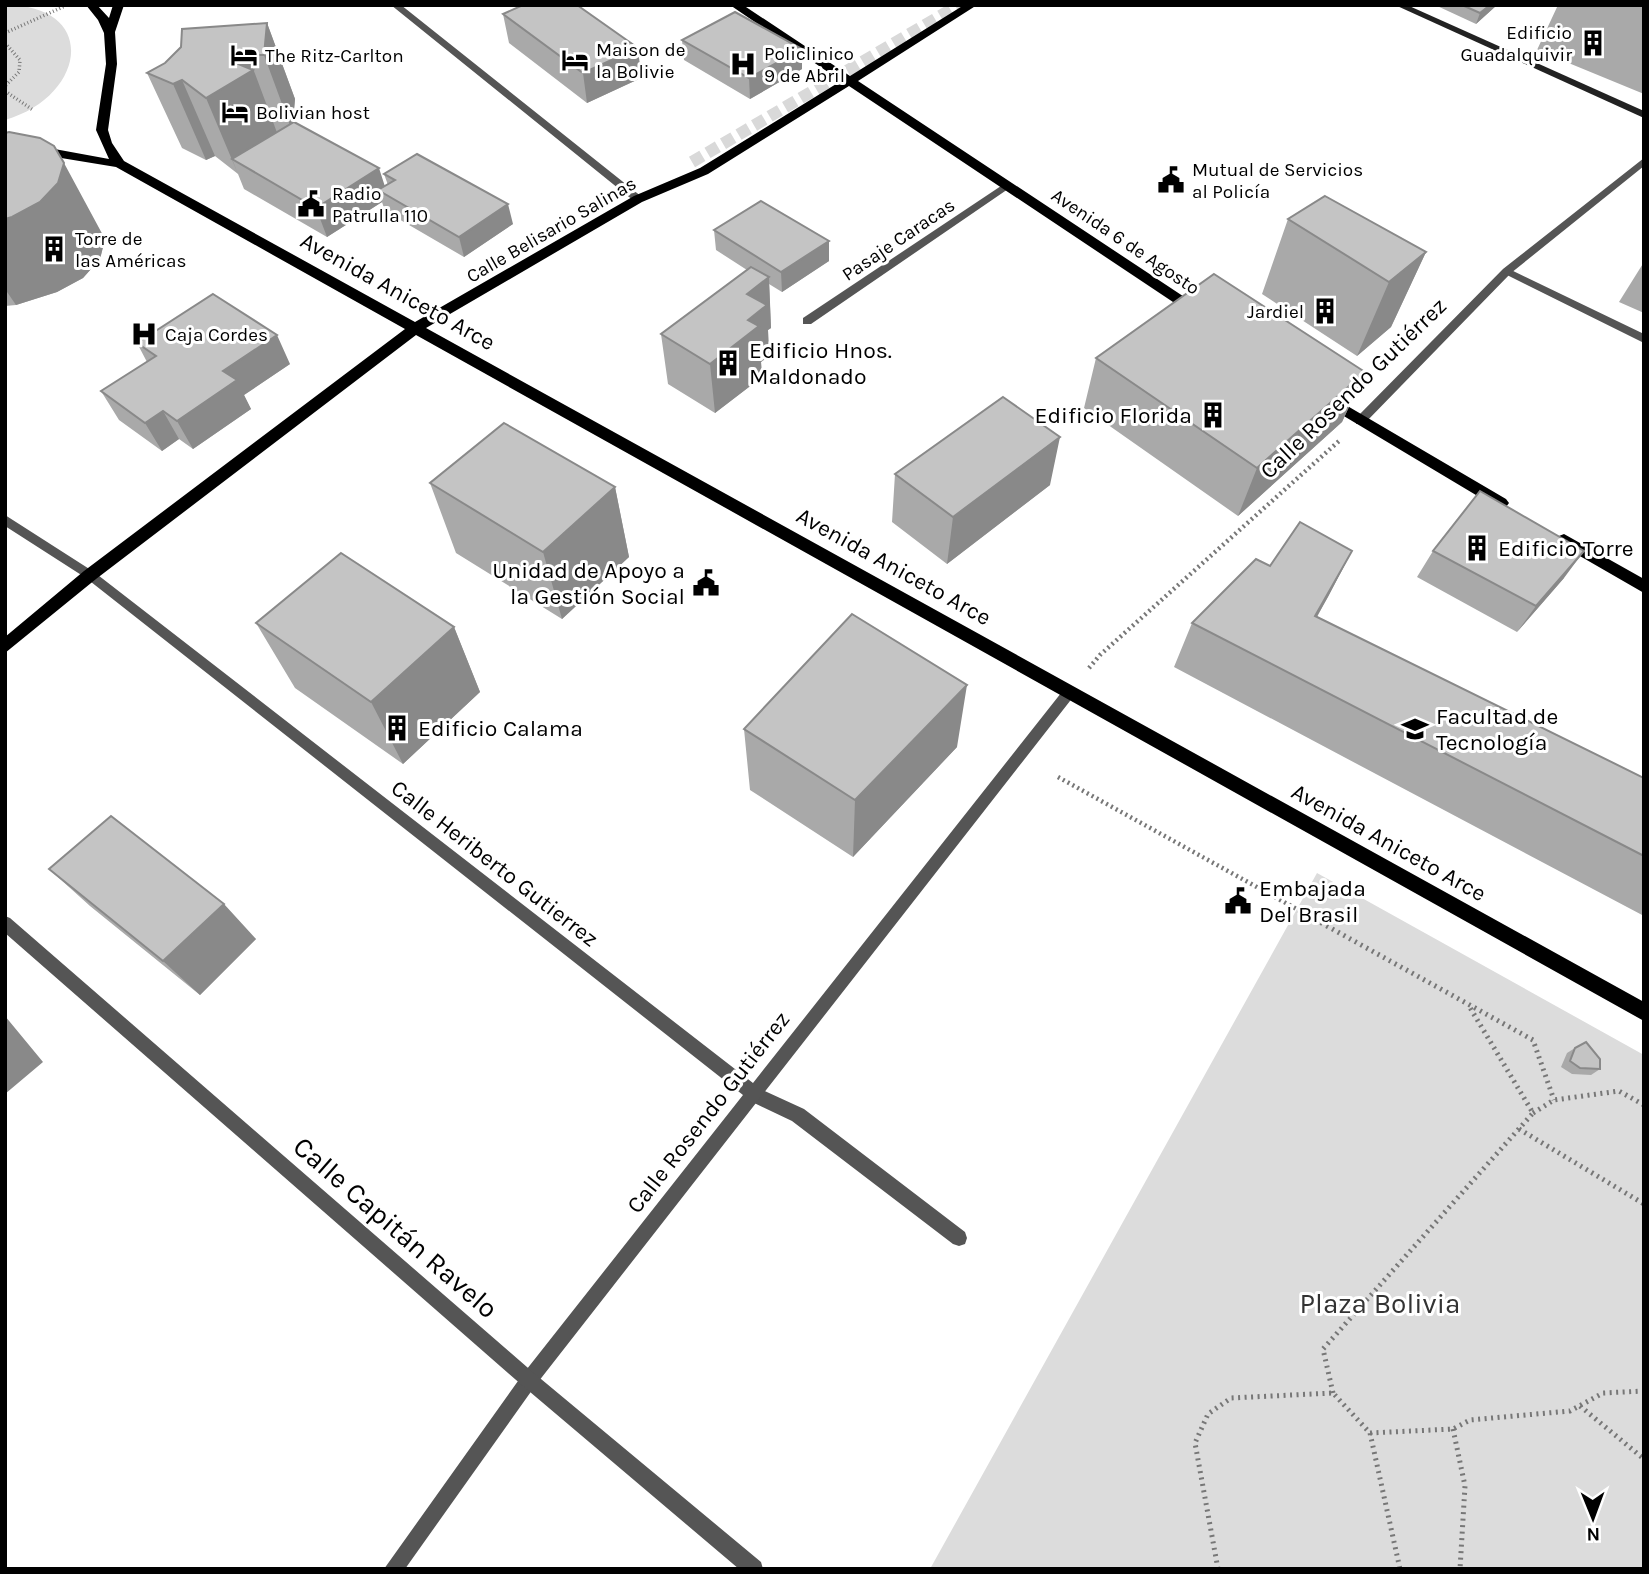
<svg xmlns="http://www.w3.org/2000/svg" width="1649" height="1574" viewBox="0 0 1649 1574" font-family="Karla,sans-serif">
  <rect width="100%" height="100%" fill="#fff"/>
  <path fill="#dcdcdc" d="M5,5C100,5 86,97 5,120Z
    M1317,873L1644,1055V1569H930Z"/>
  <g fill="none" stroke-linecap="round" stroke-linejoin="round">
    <path stroke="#d9d9d9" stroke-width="12" stroke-dasharray="12 6" stroke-linecap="butt" d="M692,162L959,5"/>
    <path stroke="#777" stroke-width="3.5" stroke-dasharray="1 2.5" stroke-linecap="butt" d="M5,33L65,6
      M5,43L20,60L19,72L5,86
      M5,91L33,110"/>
    <path stroke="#777" stroke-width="4.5" stroke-dasharray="2 3.5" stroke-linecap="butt" d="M1089,668L1100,655L1339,441
      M1058,777L1302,912"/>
    <path stroke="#777" stroke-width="5" stroke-dasharray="2 4.5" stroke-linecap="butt" d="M1298,910L1533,1040L1554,1100
      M1533,1113L1554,1100L1619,1091L1644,1105
      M1519,1129L1644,1204
      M1333,1393L1323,1349L1533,1113L1469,1006
      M1580,1406L1644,1459
      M1453,1429L1465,1486L1460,1569
      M1370,1433L1453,1429L1470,1420L1570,1411L1603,1393L1644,1391
      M1218,1569L1195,1443L1208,1414L1231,1398L1333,1393L1370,1433L1400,1569"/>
    <path fill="#555" fill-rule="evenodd" d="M1007,182L1011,183V187L811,324H803V318Z
      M754,1086L804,1109L965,1232L967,1238L965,1244L959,1246L953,1244L792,1121L748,1100L746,1094L748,1088Z"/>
    <path fill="#555" fill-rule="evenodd" d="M391,5H401L642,197V201H634Z
      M1507,268L1644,334V343L1503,273L1502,271Z
      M5,515L94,572L753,1083L1065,688H1075L1077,692L535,1386L405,1569H384L523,1374L743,1095L86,578L5,526Z"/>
    <path fill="#555" fill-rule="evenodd" d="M1644,158V166L1511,273L1364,424H1356V418L1503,269Z
      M5,916L10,918L535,1374L761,1562L763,1569H739L523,1386L5,933Z"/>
    <path fill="#222" fill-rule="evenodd" d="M1395,5H1407L1644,111V118Z"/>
    <path fill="#000" fill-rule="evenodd" d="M86,5H97L109,18L113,5H124L115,32L117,64L108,130L112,143L124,161L415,322L634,196L700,168L841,81L730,5H743L850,76L964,5H977L858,81L1204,310V316H1194L849,86L708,174L642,202L426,328L1644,1002V1021L416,335L96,579L5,653V637L84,571L405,329L116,167L49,156L5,154V146L49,148L109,159L96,130L106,64L104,33L98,20Z
      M1327,394L1506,499L1509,503L1506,507H1496L1322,403L1320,399L1322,395Z
      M1564,534L1644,579V593L1559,544L1556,540L1559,536Z"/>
  </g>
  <path fill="#a9a9a9" d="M1435,5H1497L1476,24Z
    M1558,5H1644V94L1537,50Z
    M503,14L638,48L641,78L587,103L509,43Z
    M267,23L295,99L293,123L385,186L388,185L384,174L513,224L464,257L385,211L382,202L327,237L244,189L238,174L215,156L206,160L182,148L147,73Z
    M682,40L802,69L750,99L684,60Z
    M5,133L105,239L100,259L83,278L57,292L16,305L5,306Z
    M1288,219L1426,252L1391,327L1357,356L1262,294Z
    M714,230L829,261L782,292L769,284L771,328L768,330L769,356L761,362L762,377L715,413L668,384L661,334L747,270L716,250Z
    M1644,262V313L1619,302Z
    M137,343L290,364L244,395L251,409L193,449L179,439L162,451L119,420L101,391L147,362Z
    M1096,358L1365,372L1342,422L1238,516L1084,408Z
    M895,474L1050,485L947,564L892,522Z
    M430,483L615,487L629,557L562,619L456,553Z
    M1352,551L1317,617L1644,778V916L1174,667L1192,623L1270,566Z
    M1433,551L1564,578L1517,632L1417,577Z
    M256,623L454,627L480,692L403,764L295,688Z
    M744,729L957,747L853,857L750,790Z
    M49,869L256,939L200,995L90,906Z
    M1575,1048L1600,1069L1591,1075L1572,1074L1561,1067L1567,1053Z"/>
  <path fill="#898989" d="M1490,5H1497L1476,24L1480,13Z
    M267,23L295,99L292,131L264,55Z
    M638,48L641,78L587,103L583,73Z
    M802,49V69L750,99L749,78Z
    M248,55L282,146L232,159L238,174L206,98Z
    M182,80L215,156L206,160L173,84Z
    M64,163L105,239L100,259L83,278L57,292L16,305L5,289V219Z
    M379,168L388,196L378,190L382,202L327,237L316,208Z
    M508,204L513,224L464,257L459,237Z
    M829,241V261L782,292L781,272Z
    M1426,252L1391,327L1357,356L1389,282Z
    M769,277L771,328L768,330L769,356L761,362L762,377L715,413L710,364L747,294Z
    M277,335L290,364L244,395L251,409L193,449L177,421L223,371Z
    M1365,372L1342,422L1238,516L1257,468Z
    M163,411L179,439L162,451L145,423Z
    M1060,437L1050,485L947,564L953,517Z
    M615,487L629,557L562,619L543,552Z
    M1352,551L1328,597L1292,660L1315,616Z
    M1584,551L1564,578L1517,632L1536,606Z
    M454,627L480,692L403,764L371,702Z
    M967,685L957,747L853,857L855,800Z
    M224,904L256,939L200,995L163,961Z
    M5,1016L43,1062L5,1094Z"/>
  <path fill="#c4c4c4" stroke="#898989" stroke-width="2" d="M523,5H577L638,48L583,73L503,14Z
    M1462,5H1490L1480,13Z
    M735,12L802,49L749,78L682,40Z
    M267,23L264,55H248L238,64L253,70L206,98L182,80L173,84L147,73L165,63L181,47L182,29Z
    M294,122L379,168L316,208L232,159Z
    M9,132L40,138L54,146L64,163L58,183L40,202L12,217L5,219V133Z
    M417,154L508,204L459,237L378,190L395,180L384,174Z
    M1325,196L1426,252L1389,282L1288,219Z
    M761,201L829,241L781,272L714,230Z
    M751,267L769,277L747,294L767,305L748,320L759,326L710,364L661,334Z
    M1214,274L1365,372L1257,468L1096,358Z
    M213,294L277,335L223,371L237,380L177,421L163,411L145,423L101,391L156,356L137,343Z
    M1003,397L1060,437L953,517L895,474Z
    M504,423L615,487L543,552L430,483Z
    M1480,491L1584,551L1536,606L1433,551Z
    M1300,522L1352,551L1315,616L1644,778V856L1192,623L1256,559L1270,566Z
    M341,553L454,627L371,702L256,623Z
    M852,614L967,685L855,800L744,729Z
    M111,816L224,904L163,961L49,869Z
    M1586,1042L1600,1059V1069L1580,1068L1570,1061L1575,1048Z"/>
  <defs>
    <g id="building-bare" transform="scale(2.1)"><path d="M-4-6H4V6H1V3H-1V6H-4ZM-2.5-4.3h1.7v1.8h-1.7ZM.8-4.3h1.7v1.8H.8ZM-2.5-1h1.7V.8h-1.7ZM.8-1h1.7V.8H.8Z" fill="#000" stroke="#fff" stroke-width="2.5" paint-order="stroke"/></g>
    <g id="hotel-bare" transform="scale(2.1)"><path d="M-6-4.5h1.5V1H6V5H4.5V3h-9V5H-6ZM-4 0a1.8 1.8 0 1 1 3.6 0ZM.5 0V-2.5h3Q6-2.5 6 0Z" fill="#000" stroke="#fff" stroke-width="2.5" paint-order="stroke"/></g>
    <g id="hospital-bare" transform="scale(2.1)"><path d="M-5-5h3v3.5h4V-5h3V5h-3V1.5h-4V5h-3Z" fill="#000" stroke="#fff" stroke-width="2.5" paint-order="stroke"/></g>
    <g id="civic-bare" transform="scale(2.1)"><path d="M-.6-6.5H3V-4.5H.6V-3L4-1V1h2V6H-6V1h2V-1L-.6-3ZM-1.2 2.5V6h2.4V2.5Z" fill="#000" stroke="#fff" stroke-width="2.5" paint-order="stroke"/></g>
    <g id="university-bare" transform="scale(2.1)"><path d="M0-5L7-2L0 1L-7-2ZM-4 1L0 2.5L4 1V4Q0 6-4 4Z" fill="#000" stroke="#fff" stroke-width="2.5" paint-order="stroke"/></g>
  </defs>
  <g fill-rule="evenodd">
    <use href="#building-bare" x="1593" y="43"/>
    <use href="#hotel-bare" x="244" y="55"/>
    <use href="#hotel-bare" x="575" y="60"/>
    <use href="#hospital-bare" x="743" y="64"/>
    <use href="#hotel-bare" x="235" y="112"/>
    <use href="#civic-bare" x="1171" y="180"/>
    <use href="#civic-bare" x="311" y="204"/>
    <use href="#building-bare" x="54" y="249"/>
    <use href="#building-bare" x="1325" y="311"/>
    <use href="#hospital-bare" x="144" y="334"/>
    <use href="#building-bare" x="728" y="363"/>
    <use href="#building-bare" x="1213" y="415"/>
    <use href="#building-bare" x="1477" y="548"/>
    <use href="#civic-bare" x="706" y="583"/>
    <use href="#building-bare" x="397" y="728"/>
    <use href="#university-bare" x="1415" y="729"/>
    <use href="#civic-bare" x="1238" y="901"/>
  </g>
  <g text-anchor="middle" stroke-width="6" stroke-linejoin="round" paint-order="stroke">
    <g font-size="19" fill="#000" stroke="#fff" text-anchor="start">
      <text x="1572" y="39" text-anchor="end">Edificio<tspan x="1572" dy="22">Guadalquivir</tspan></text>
      <text x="596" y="56">Maison de<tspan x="596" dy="22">la Bolivie</tspan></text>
      <text x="764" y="60">Policlinico<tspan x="764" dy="22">9 de Abril</tspan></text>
      <text x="265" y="62">The Ritz-Carlton</text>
      <text x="256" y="119">Bolivian host</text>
      <text x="1192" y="176">Mutual de Servicios<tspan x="1192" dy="22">al Policía</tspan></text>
      <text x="332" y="200">Radio<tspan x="332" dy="22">Patrulla 110</tspan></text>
      <text x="75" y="245">Torre de<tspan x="75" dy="22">las Américas</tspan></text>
      <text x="1304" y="318" text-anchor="end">Jardiel</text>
      <text x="165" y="341">Caja Cordes</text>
    </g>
    <g font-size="19" fill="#000" stroke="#fff">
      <text transform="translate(551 229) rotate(-30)" y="7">Calle Belisario Salinas</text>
      <text transform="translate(898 239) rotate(-34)" y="7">Pasaje Caracas</text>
      <text transform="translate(1126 241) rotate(34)" y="7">Avenida 6 de Agosto</text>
    </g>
    <g font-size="23" fill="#000" stroke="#fff">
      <text transform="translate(398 291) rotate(29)" y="8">Avenida Aniceto Arce</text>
      <text transform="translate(1353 388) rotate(-44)" y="8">Calle Rosendo Gutiérrez</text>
      <text transform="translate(894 566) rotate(29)" y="8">Avenida Aniceto Arce</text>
      <text transform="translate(1389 842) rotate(29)" y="8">Avenida Aniceto Arce</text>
      <text transform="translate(495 863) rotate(38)" y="8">Calle Heriberto Gutierrez</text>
      <text transform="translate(708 1112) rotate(-52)" y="8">Calle Rosendo Gutiérrez</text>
    </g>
    <g font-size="23" fill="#000" stroke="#fff" text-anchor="start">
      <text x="749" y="358">Edificio Hnos.<tspan x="749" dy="26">Maldonado</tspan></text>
      <text x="1192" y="423" text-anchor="end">Edificio Florida</text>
      <text x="1498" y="556">Edificio Torre</text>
      <text x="685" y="578" text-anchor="end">Unidad de Apoyo a<tspan x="685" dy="26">la Gestión Social</tspan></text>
      <text x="1436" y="724">Facultad de<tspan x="1436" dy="26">Tecnología</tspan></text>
      <text x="418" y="736">Edificio Calama</text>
      <text x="1259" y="896">Embajada<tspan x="1259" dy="26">Del Brasil</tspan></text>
    </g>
    <g font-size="28" fill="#000" stroke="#fff">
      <text transform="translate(396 1227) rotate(41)" y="10">Calle Capitán Ravelo</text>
    </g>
    <g font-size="28" fill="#333" stroke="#fff">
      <text x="1380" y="1313">Plaza Bolivia</text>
    </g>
  </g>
  <rect width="1649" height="1574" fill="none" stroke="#000000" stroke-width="14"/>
  <g transform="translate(1593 1518) rotate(179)" stroke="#ffffff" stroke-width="5" paint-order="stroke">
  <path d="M0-5L12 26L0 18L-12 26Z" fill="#000000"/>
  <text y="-10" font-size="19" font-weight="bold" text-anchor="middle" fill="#000000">N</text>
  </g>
</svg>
